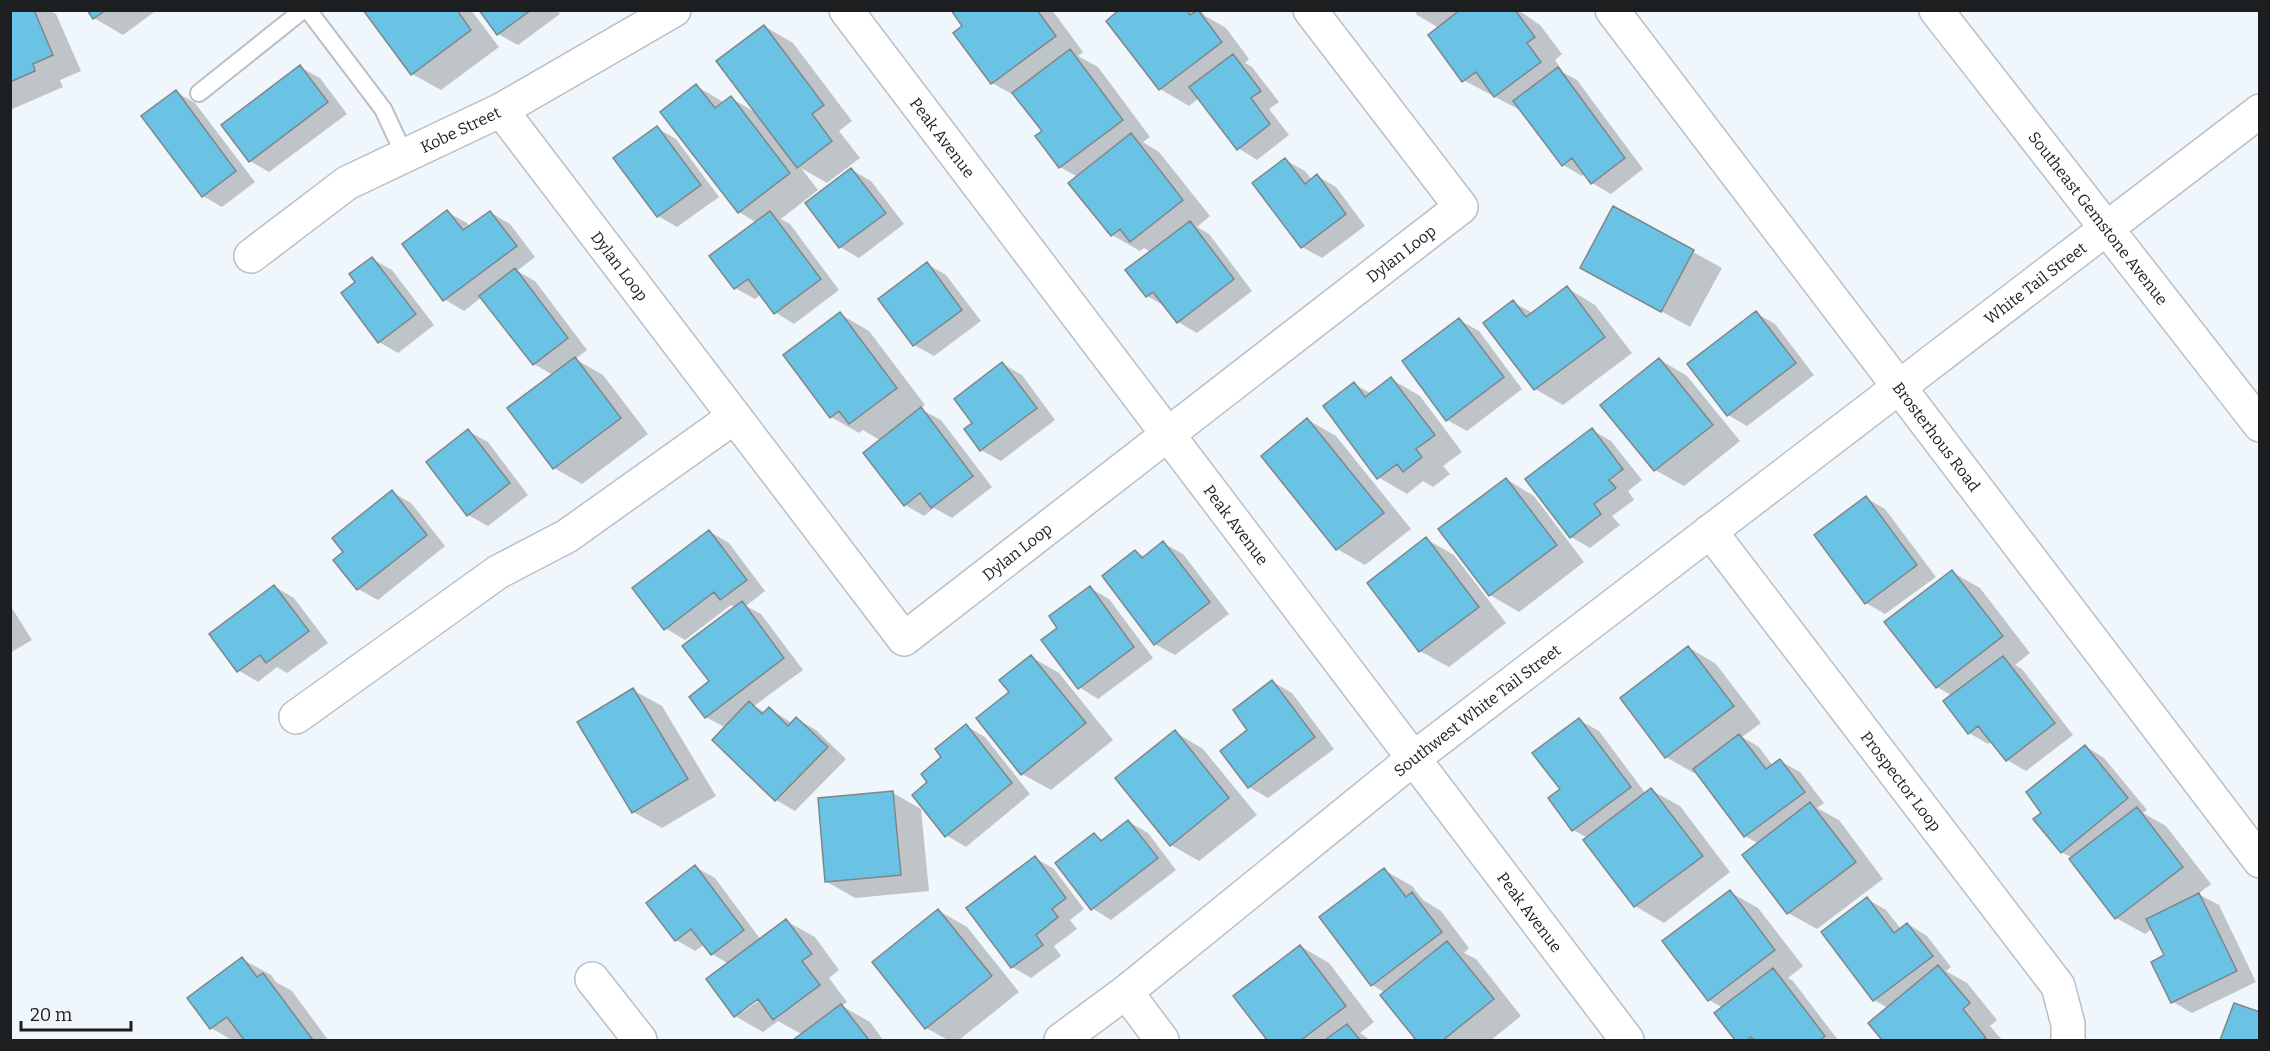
<svg xmlns="http://www.w3.org/2000/svg" width="2270" height="1051" viewBox="0 0 2270 1051" font-family="Bitter,serif">
  <rect width="100%" height="100%" fill="#eff6fc"/>
  <path fill="#0003" fill-rule="evenodd" d="M10,10H49L56,14L81,71L60,80L63,87L10,110Z
    M89,10H157L123,35L94,18Z
    M365,10H471L499,47L441,90L412,74Z
    M481,10H557L560,14L518,45L498,34Z
    M953,10H1052L1083,52L1078,56L1098,67L1150,137L1143,142L1159,152L1210,216L1197,227L1209,234L1252,291L1197,333L1178,322L1167,307L1147,296L1151,252L1144,248L1140,251L1112,235L1078,177L1060,167L1044,131L1019,98L992,83L955,33L964,26Z
    M1121,10H1201L1205,16L1226,28L1249,59L1245,63L1252,67L1279,102L1269,109L1289,135L1257,160L1238,148L1199,98L1189,106L1160,89L1108,21Z
    M1414,10H1518L1540,25L1562,54L1555,60L1564,73L1577,80L1643,169L1611,194L1592,183L1585,174L1582,176L1563,165L1522,111L1463,80L1439,28L1417,15Z
    M764,26L793,43L852,121L839,131L860,158L827,183L801,168L818,190L781,219L790,224L839,290L794,324L775,312L761,294L755,299L735,288L757,223L739,212L662,112L696,86L725,103L731,98L758,114Z
    M300,67L320,78L347,114L269,172L250,161Z
    M176,92L195,103L255,182L222,207L203,196Z
    M657,128L676,139L719,197L677,227L658,216Z
    M1285,160L1305,171L1312,180L1317,176L1336,187L1365,226L1322,258L1302,247Z
    M852,170L871,181L904,224L859,258L840,247Z
    M1614,208L1722,268L1690,327L1610,283Z
    M447,212L467,223L470,227L490,212L510,224L535,257L517,271L535,281L587,350L575,359L603,375L648,434L582,484L554,468L553,375L534,364L482,297L464,311L444,299Z
    M372,259L392,270L434,325L398,353L379,342L357,282Z
    M927,264L946,275L981,321L934,356L914,345Z
    M1567,288L1595,305L1632,353L1563,405L1535,389L1513,302L1534,314Z
    M1756,313L1775,324L1814,375L1747,426L1728,415Z
    M840,314L869,331L925,405L920,409L941,420L992,487L952,518L934,508L924,516L905,505L881,441L863,430L859,433L831,417Z
    M1459,320L1479,331L1522,389L1467,431L1447,420Z
    M1659,359L1687,376L1740,441L1684,486L1655,470L1602,405Z
    M1003,364L1022,375L1055,420L1001,461L981,450L975,424Z
    M1391,379L1420,396L1462,452L1443,466L1450,474L1433,487L1423,481L1407,494L1378,477L1354,384L1372,394Z
    M1308,420L1336,436L1411,529L1365,565L1337,549Z
    M1592,430L1611,441L1642,480L1628,491L1634,500L1612,516L1620,525L1590,548L1571,537Z
    M468,431L488,442L528,495L488,526L468,515Z
    M1506,479L1534,496L1584,562L1519,612L1490,595L1440,529Z
    M392,492L411,503L445,546L378,600L358,589L335,560L345,552Z
    M1866,498L1885,509L1936,577L1885,614L1866,603Z
    M710,532L729,543L765,591L746,606L761,614L803,670L754,706L766,713L770,709L792,723L797,719L816,730L846,759L795,811L776,800L714,740L726,728L706,717L711,682L736,608L731,605L685,640L665,628Z
    M1426,539L1454,555L1506,623L1449,667L1420,651Z
    M1163,543L1183,554L1229,614L1175,655L1155,644L1136,552L1145,557Z
    M1952,572L1980,588L2030,653L2015,665L2022,669L2073,735L2026,771L2007,760L1992,741L1988,744L1969,733L1952,696L1937,687Z
    M275,587L294,598L328,643L287,673L277,667L258,682L238,670Z
    M1090,588L1109,599L1153,658L1098,699L1079,687L1059,628Z
    M10,605L32,640L10,653Z
    M1688,647L1716,664L1761,723L1742,737L1759,747L1773,766L1780,761L1800,772L1824,803L1817,808L1839,820L1883,879L1817,929L1788,913L1759,844L1745,836L1697,771L1694,773L1666,757Z
    M1031,657L1059,673L1113,740L1051,790L1022,774L1011,692Z
    M1273,682L1292,693L1334,749L1268,798L1249,787V730Z
    M633,690L662,706L716,796L662,828L633,812Z
    M1579,720L1599,731L1646,794L1651,790L1680,806L1730,872L1664,923L1635,906L1585,840L1588,838L1573,830L1562,790Z
    M966,726L985,737L1030,794L966,847L946,835L930,782L943,758Z
    M1175,732L1203,749L1257,815L1199,861L1171,845Z
    M2085,746L2104,758L2147,810L2143,813L2166,826L2211,884L2198,894L2219,905L2256,982L2192,1013L2173,1002L2166,956L2152,929L2145,934L2116,918L2071,860L2073,858L2061,852L2044,813Z
    M893,793L921,809L929,891L855,898L827,882Z
    M1129,822L1148,833L1176,870L1111,920L1092,908L1095,835L1104,841Z
    M1035,858L1054,869L1084,909L1070,920L1077,929L1054,946L1061,956L1031,978L1012,967Z
    M695,867L715,878L761,940L786,921L815,937L839,970L829,978L847,1002L842,1006L870,1022L883,1040H795L803,1035L778,1021L763,1032L735,1016L729,964L712,954L705,944L695,951L676,940ZM763,994L765,996L743,1012V1008Z
    M1384,870L1412,886L1423,900L1441,911L1469,948L1464,953L1476,959L1521,1016L1491,1040H1418L1382,996L1386,993L1372,985Z
    M1730,892L1758,908L1803,966L1788,978L1793,981L1838,1040H1736L1716,1013L1723,1008L1709,1000Z
    M1867,899L1886,910L1901,929L1908,924L1927,936L1951,967L1946,971L1967,983L1997,1020L1990,1026L2002,1040H1884L1870,1023L1888,1008L1874,1000Z
    M939,911L967,927L1019,992L959,1040H948L926,1028Z
    M1300,946L1329,963L1374,1022L1360,1033L1370,1040H1269L1235,996Z
    M242,959L271,975L276,982L292,991L328,1040H232L211,1028L189,999Z
    M2235,1005L2260,1014V1040H2221Z"/>
  <path fill="#6ac3e4" stroke="#7e868a" stroke-width="1.5" d="M10,10H34L53,55L33,64L35,71L10,82Z
    M87,10H106L93,19Z
    M363,10H457L471,30L411,75Z
    M479,10H531L497,35Z
    M951,10H1037L1056,36L991,84L953,33L962,26Z
    M1119,10H1187L1190,15L1198,10L1222,42L1159,90L1106,21Z
    M1460,10H1515L1535,37L1527,43L1541,62L1494,97L1476,72L1462,82L1428,35Z
    M764,25L824,105L812,114L832,141L797,168L716,61Z
    M1070,49L1123,120L1059,168L1035,136L1042,131L1012,93Z
    M1233,54L1261,91L1251,98L1270,124L1237,150L1189,87Z
    M300,65L328,102L249,162L221,125Z
    M1558,67L1625,158L1591,184L1572,158L1562,166L1513,101Z
    M696,84L715,108L731,96L790,173L738,213L660,112Z
    M176,90L236,171L202,197L141,116Z
    M657,126L701,185L657,217L613,158Z
    M1131,133L1183,200L1130,242L1120,229L1111,236L1068,183Z
    M1285,158L1305,184L1317,174L1346,214L1301,248L1252,183Z
    M851,168L886,213L839,248L805,203Z
    M1613,206L1694,250L1661,312L1580,268Z
    M447,210L463,230L490,211L517,246L443,301L402,244Z
    M770,211L821,279L774,314L748,279L734,289L709,256Z
    M1190,221L1234,279L1177,323L1153,292L1146,297L1125,270Z
    M372,257L416,314L378,343L341,293L355,282L349,274Z
    M927,262L962,310L913,346L878,299Z
    M515,268L568,338L533,365L479,296Z
    M1567,286L1605,337L1534,390L1483,323L1513,300L1526,317Z
    M1756,311L1796,363L1727,416L1687,364Z
    M840,312L897,388L849,424L839,411L830,418L783,355Z
    M1459,318L1504,377L1446,421L1402,361Z
    M575,357L621,418L553,469L507,408Z
    M1659,358L1713,425L1654,471L1600,405Z
    M1002,362L1037,408L980,451L964,429L972,423L954,399Z
    M1391,377L1435,435L1416,449L1422,457L1403,472L1397,464L1377,479L1323,406L1354,382L1365,397Z
    M921,407L973,476L931,508L920,493L904,506L863,453Z
    M1307,418L1384,513L1336,550L1261,456Z
    M1592,428L1623,469L1609,480L1616,488L1594,504L1601,514L1570,538L1525,479Z
    M468,429L510,483L467,516L426,462Z
    M1506,478L1557,545L1489,596L1438,529Z
    M392,490L427,535L357,590L333,560L343,552L332,538Z
    M1866,496L1917,565L1865,604L1814,535Z
    M709,530L747,580L720,600L714,592L664,630L632,588Z
    M1426,537L1479,607L1419,652L1367,583Z
    M1163,541L1210,602L1154,645L1102,576L1135,550L1142,558Z
    M1952,570L2003,636L1936,688L1884,622Z
    M274,585L309,631L266,663L260,655L237,672L209,634Z
    M1090,586L1134,647L1078,689L1041,640L1057,628L1049,616Z
    M742,601L784,658L705,718L689,697L709,681L682,646Z
    M1688,646L1734,706L1665,758L1620,698Z
    M1031,655L1086,723L1021,775L976,718L1009,692L999,680Z
    M2003,656L2055,723L2006,761L1978,726L1968,734L1943,701Z
    M1272,680L1315,737L1248,788L1220,751L1247,730L1233,710Z
    M633,688L688,779L632,813L577,722Z
    M749,701L762,714L769,707L788,726L796,717L828,747L775,801L712,740Z
    M1579,718L1631,787L1572,831L1548,798L1560,789L1532,753Z
    M966,724L1012,783L945,837L912,795L927,782L921,774L941,757L935,749Z
    M1175,730L1229,798L1170,846L1115,778Z
    M1739,734L1766,769L1780,759L1805,792L1744,837L1693,769Z
    M2085,745L2128,798L2061,853L2033,819L2041,813L2026,792Z
    M1651,788L1703,856L1634,907L1583,840Z
    M893,791L901,875L825,882L818,798Z
    M1810,802L1856,862L1787,914L1742,855Z
    M2137,807L2183,867L2115,919L2069,859Z
    M1128,820L1158,858L1091,910L1055,863L1094,833L1101,841Z
    M1035,856L1066,898L1052,909L1058,917L1036,935L1043,945L1011,968L966,908Z
    M695,865L744,930L711,955L691,929L675,941L646,903Z
    M1384,868L1406,897L1412,892L1442,932L1371,986L1319,917Z
    M1730,890L1775,950L1708,1001L1662,941Z
    M2199,893L2237,971L2171,1003L2151,962L2164,955L2146,919Z
    M1867,897L1894,933L1907,923L1933,956L1873,1001L1821,932Z
    M938,909L992,976L925,1029L872,962Z
    M786,919L812,954L802,961L820,985L773,1020L758,999L734,1017L706,979Z
    M1447,941L1494,999L1443,1040H1416L1380,995Z
    M1300,945L1346,1006L1301,1040H1267L1233,996Z
    M242,957L257,977L263,973L313,1040H244L227,1017L210,1029L187,998Z
    M1938,965L1970,1003L1963,1009L1986,1038L1982,1040H1882L1868,1023Z
    M1773,968L1825,1036L1820,1040H1754L1751,1037L1747,1040H1735L1714,1013Z
    M2234,1003L2260,1012V1040H2220Z
    M841,1004L869,1040H793Z
    M1347,1024L1360,1040H1325Z"/>
  <g fill="none" stroke-linecap="round" stroke-linejoin="round">
    <g stroke="#b9bfc5" stroke-width="20">
      <path id="service" d="M308,10L383,109L405,156
        M199,93L303,10"/>
    </g>
    <g stroke="#b9bfc5" stroke-width="36">
      <g id="minor">
        <path id="s1" d="M846,10L1627,1040"/>
        <path id="s2" d="M1936,10L2260,425"/>
        <path id="s3" d="M501,110L904,639L1461,207L1310,10"/>
        <path id="s4" d="M251,256L347,183L501,110L674,10"/>
        <path id="s5" d="M1710,531L2058,986L2068,1024V1040"/>
        <path d="M296,717L498,572L567,536L734,417"/>
        <path d="M592,979L640,1040"/>
        <path d="M1126,992L1162,1040"/>
        <path id="s6" d="M1061,1040L1126,992L1414,758L2260,111"/>
      </g>
    </g>
    <g stroke="#b9bfc5" stroke-width="36">
      <g id="tertiary">
        <path id="s7" d="M1612,10L2260,861"/>
      </g>
    </g>
    <use href="#service" stroke="#fff" stroke-width="16"/>
    <use href="#minor" stroke="#fff" stroke-width="33"/>
    <use href="#tertiary" stroke="#fff" stroke-width="33"/>
  </g>
  <g text-anchor="middle" stroke-width="4.5" stroke-linejoin="round" paint-order="stroke">
    <g font-size="16" fill="#1c1e20" stroke="#eff6fc">
      <text dy="6" stroke="none"><textPath href="#s4" startOffset="246">Kobe Street</textPath></text>
      <text dy="6" stroke="none"><textPath href="#s1" startOffset="160">Peak Avenue</textPath></text>
      <text dy="6" stroke="none"><textPath href="#s2" startOffset="264">Southeast Gemstone Avenue</textPath></text>
      <text dy="6" stroke="none"><textPath href="#s3" startOffset="1294">Dylan Loop</textPath></text>
      <text dy="6" stroke="none"><textPath href="#s3" startOffset="196">Dylan Loop</textPath></text>
      <text dy="6" stroke="none"><textPath href="#s6" startOffset="1234">White Tail Street</textPath></text>
      <text dy="6" stroke="none"><textPath href="#s7" startOffset="536">Brosterhous Road</textPath></text>
      <text dy="6" stroke="none"><textPath href="#s1" startOffset="646">Peak Avenue</textPath></text>
      <text dy="6" stroke="none"><textPath href="#s3" startOffset="808">Dylan Loop</textPath></text>
      <text dy="6" stroke="none"><textPath href="#s6" startOffset="531">Southwest White Tail Street</textPath></text>
      <text dy="6" stroke="none"><textPath href="#s5" startOffset="315">Prospector Loop</textPath></text>
      <text dy="6" stroke="none"><textPath href="#s1" startOffset="1132">Peak Avenue</textPath></text>
    </g>
  </g>
  <rect width="2270" height="1051" fill="none" stroke="#1c1e20" stroke-width="24"/>
  <path d="M21 1021v9h110v-9" fill="none" stroke="#1c1e20" stroke-width="3"/>
  <text x="30" y="1021" font-size="18" fill="#1c1e20" stroke="#eff6fc" stroke-width="4.5" paint-order="stroke">20 m</text>
</svg>
